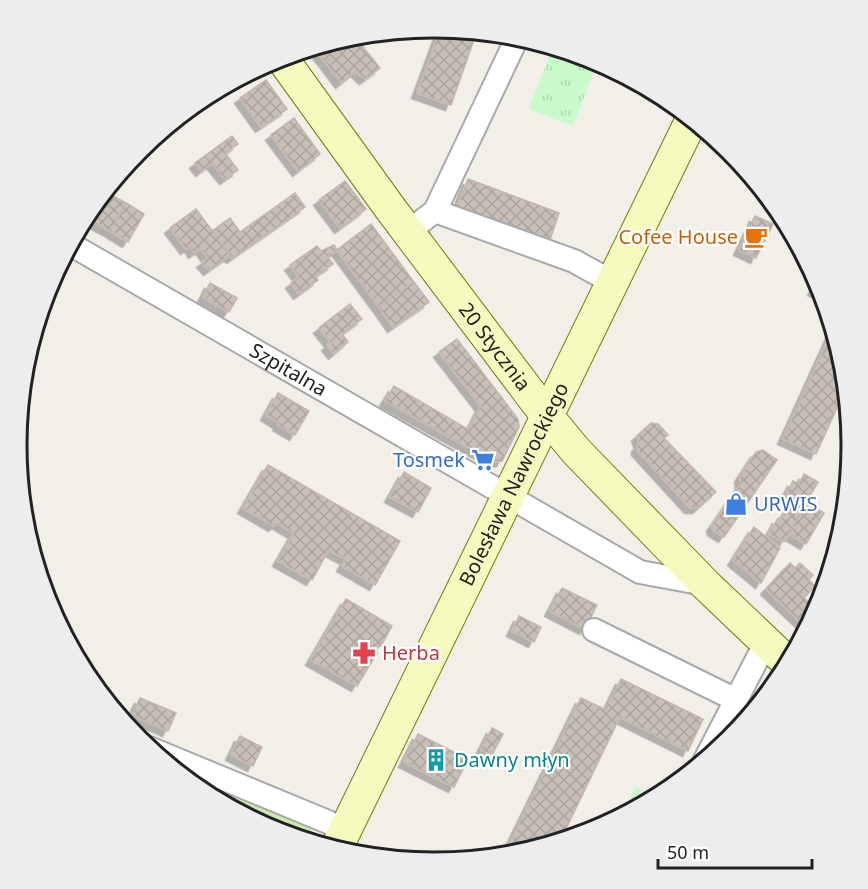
<svg xmlns="http://www.w3.org/2000/svg" width="868" height="889" viewBox="0 0 868 889" font-family="'Noto Sans',sans-serif">
  <defs>
    <pattern id="park-tufts" width="24" height="20" patternUnits="userSpaceOnUse" patternTransform="scale(1.5)"><rect width="24" height="20" fill="#c8facc"/><path d="M3 7l-1-3M5 7V3M7 7l1-3M15 17l-1-3M17 17v-4M19 17l1-3" fill="none" stroke="#acd6af"/></pattern>
    <pattern id="building-cross-hatch" width="8" height="8" patternUnits="userSpaceOnUse" patternTransform="scale(1.5)"><rect width="8" height="8" fill="#c7bfb8"/><path d="M0 0l8 8M0 8l8-8" fill="none" stroke="#aba49e"/></pattern>
    <filter id="shadow"><feDropShadow dx="-5.5" dy="5.5" stdDeviation="0" flood-color="#0004"/></filter>
  </defs>
  <rect width="100%" height="100%" fill="#f2efe9"/>
  <path fill="#cdebb0" d="M176,770L313,827L306,840C259,825 214,802 176,770Z"/>
  <path fill="url(#park-tufts)" d="M551,51L595,68L573,126L529,109Z
    M635,787L654,797L621,816L635,788Z"/>
  <path fill="url(#building-cross-hatch)" stroke="#c4b6ab" stroke-width="1.5" filter="url(#shadow)" d="M441,28L477,31L451,105L417,93Z
    M353,35L356,38L326,63L313,47Z
    M356,38L380,68L365,79L356,71L341,83L326,63Z
    M266,80L287,109L261,127L240,98Z
    M294,118L320,154L298,171L271,135Z
    M232,136L238,144L225,153L238,170L225,179L212,163L201,171L195,163Z
    M468,179L559,213L548,246L456,210Z
    M345,181L366,209L340,228L319,200Z
    M295,193L305,207L232,258L212,231L230,218L240,232Z
    M109,194L126,203L110,231L93,222Z
    M126,203L144,214L128,242L110,231Z
    M196,209L230,255L209,270L202,262L208,258L201,248L194,253L190,246L186,249L170,228Z
    M755,216L773,224L756,258L739,250Z
    M371,224L414,282L379,307L337,250Z
    M334,245L337,250L327,256L333,264L315,276L318,280L299,294L291,283L299,277L290,265L317,246L321,251Z
    M818,281L820,285L823,295L813,290Z
    M414,282L429,302L393,327L379,307Z
    M210,283L237,298L229,312L203,297Z
    M350,304L362,319L342,334L348,342L334,354L327,345L331,343L319,328Z
    M833,329L844,363L846,388L816,454L783,439Z
    M457,339L518,419L519,427L502,461L495,462L385,401L394,386L469,430L481,406L439,352Z
    M278,393L309,411L295,435L278,425L279,423L266,415Z
    M651,423L658,424L668,435L664,438L716,492L698,508H690L637,450V446L640,444L637,436Z
    M763,450L777,460L724,537L713,530L712,526L741,484L740,477L756,452Z
    M268,465L400,541L375,585L342,566L346,559L329,550L312,580L278,561L294,533L277,523L274,526L243,508Z
    M404,472L431,488L418,512L390,497Z
    M804,474L818,482L784,542L769,534L778,518L781,520L794,499L786,494L793,481L799,484Z
    M806,503L824,513L806,544L789,534Z
    M754,527L780,548L761,583L733,560Z
    M790,563L795,568L800,563L813,575L809,580L815,586L804,598L817,609L803,624L766,589Z
    M562,588L597,605L585,629L550,611Z
    M346,599L392,626L381,646L379,645L375,652L377,653L357,686L311,660Z
    M519,616L541,627L534,642L512,631Z
    M621,679L703,719L688,751L620,717L560,841L515,854L505,853L581,698L606,710Z
    M140,698L176,713L168,731L132,715Z
    M492,728L503,734L492,755L481,750Z
    M418,734L468,759L454,787L404,762Z
    M240,736L262,747L253,766L231,755Z"/>
  <g fill="none" stroke-linecap="round" stroke-linejoin="round">
    <g stroke="#a9a9a9" stroke-width="26">
      <g id="street">
        <path d="M435,211L574,261L612,282"/>
        <path d="M409,231L435,211L518,36"/>
        <path id="s1" d="M70,244L640,572L705,584"/>
        <path d="M594,630L736,700"/>
        <path d="M149,748L328,822L344,831"/>
        <path d="M705,760L766,642"/>
      </g>
    </g>
    <g stroke="#707d05" stroke-width="34">
      <g id="secondary">
        <path id="s2" d="M281,57L390,208L547,416L576,451L705,584L788,663"/>
        <path id="s3" d="M336,849L692,119"/>
      </g>
    </g>
    <use href="#street" stroke="#fff" stroke-width="22"/>
    <use href="#secondary" stroke="#f7fabf" stroke-width="32"/>
  </g>
  <defs>
    <g id="cafe-bare" transform="scale(1.8)"><path d="M-5.5-4.5H6V0H3Q3 3.5 0 3.5H-2.5Q-5.5 3.5-5.5 0ZM3-3.2v2h1.7v-2ZM-6 4.5H4V6H-6Z" fill="#e8710a" stroke="#fff" stroke-width="2.5" paint-order="stroke"/></g>
    <g id="supermarket-bare" transform="scale(1.8)"><path d="M-6-5.5h2.5l.6 2H6L4.5 2H-2.5L-4.4-4H-6ZM-1.5 3.2a1.3 1.3 0 1 0 .1 0ZM3 3.2a1.3 1.3 0 1 0 .1 0Z" fill="#3f7fe0" stroke="#fff" stroke-width="2.5" paint-order="stroke"/></g>
    <g id="shop-bare" transform="scale(1.8)"><path d="M-5-2.5h2.3a2.7 3.5 0 0 1 5.4 0H5L5.5 6h-11ZM-1.5-2.5h3a1.5 2.3 0 0 0-3 0Z" fill="#3f7fe0" stroke="#fff" stroke-width="2.5" paint-order="stroke"/></g>
    <g id="pharmacy-bare" transform="scale(1.8)"><path d="M-2-6h4v4h4v4h-4v4h-4v-4h-4v-4h4Z" fill="#e0444e" stroke="#fff" stroke-width="2.5" paint-order="stroke"/></g>
    <g id="building-bare" transform="scale(1.8)"><path d="M-4-6H4V6H1V3H-1V6H-4ZM-2.5-4.3h1.7v1.8h-1.7ZM.8-4.3h1.7v1.8H.8ZM-2.5-1h1.7V.8h-1.7ZM.8-1h1.7V.8H.8Z" fill="#0f9aa8" stroke="#fff" stroke-width="2.5" paint-order="stroke"/></g>
  </defs>
  <g fill-rule="evenodd">
    <use href="#cafe-bare" x="756" y="237"/>
    <use href="#supermarket-bare" x="483" y="460"/>
    <use href="#shop-bare" x="736" y="504"/>
    <use href="#pharmacy-bare" x="364" y="653"/>
    <use href="#building-bare" x="436" y="760"/>
  </g>
  <g text-anchor="middle" stroke-width="4.5" stroke-linejoin="round" paint-order="stroke">
    <g font-size="20" fill="#c56008" stroke="#fff" text-anchor="end">
      <text x="738" y="244">Cofee House</text>
    </g>
    <g font-size="20" fill="#222" stroke="#fff">
      <text dy="7" stroke="none"><textPath href="#s2" startOffset="360">20 Stycznia</textPath></text>
      <text dy="7" stroke="none"><textPath href="#s1" startOffset="252">Szpitalna</textPath></text>
      <text dy="7" stroke="none"><textPath href="#s3" startOffset="406">Bolesława Nawrockiego</textPath></text>
    </g>
    <g font-size="20" fill="#366cbe" stroke="#fff" text-anchor="end">
      <text x="465" y="467">Tosmek</text>
      <text x="754" y="511" text-anchor="start">URWIS</text>
    </g>
    <g font-size="20" fill="#be3a42" stroke="#fff" text-anchor="start">
      <text x="382" y="660">Herba</text>
    </g>
    <g font-size="20" fill="#0d838f" stroke="#fff" text-anchor="start">
      <text x="454" y="767">Dawny młyn</text>
    </g>
  </g>
  <path d="M0 0H868V889H0ZM27 445a407 407 0 1 1 814 0a407 407 0 1 1-814 0Z" fill="#ededed" fill-rule="evenodd"/>
  <path fill="none" stroke="#222" stroke-width="3" d="M27 445a407 407 0 1 1 814 0a407 407 0 1 1-814 0Z"/>
  <path d="M658 859v9h154v-9" fill="none" stroke="#222222" stroke-width="3"/>
  <text x="667" y="859" font-size="18" fill="#222222" stroke="#ffffff" stroke-width="4.5" paint-order="stroke">50 m</text>
</svg>
